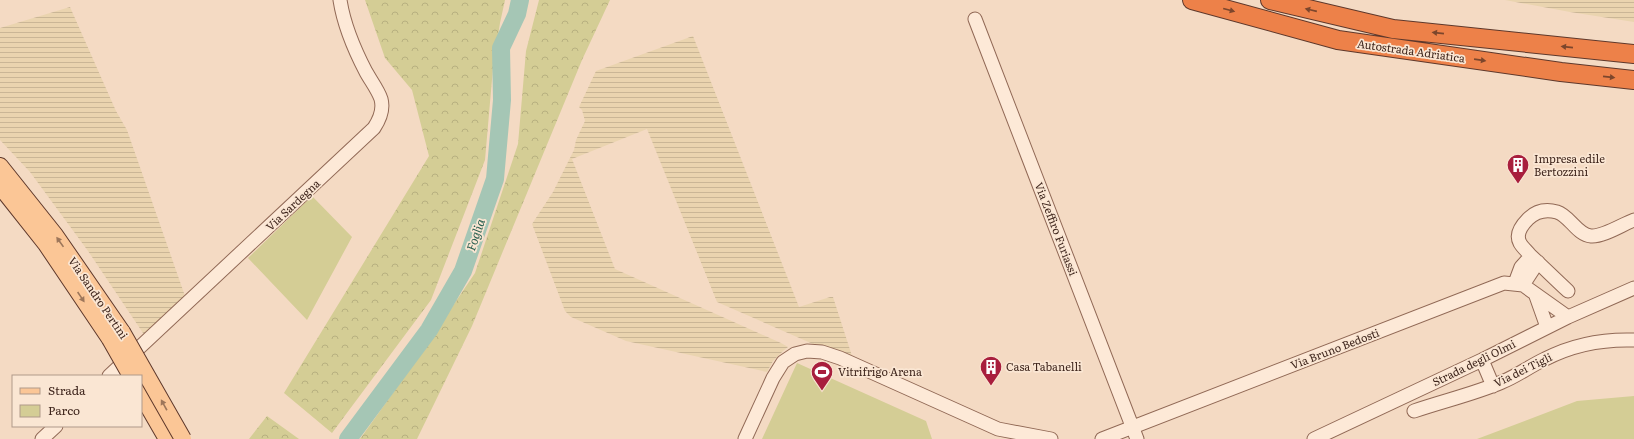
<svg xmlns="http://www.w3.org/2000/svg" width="1634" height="439" viewBox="0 0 1634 439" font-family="Literata,serif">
  <defs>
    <pattern id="farmland-rules" width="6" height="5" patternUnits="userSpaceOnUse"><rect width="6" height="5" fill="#ead4af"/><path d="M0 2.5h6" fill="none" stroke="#cab696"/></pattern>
    <pattern id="forest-crowns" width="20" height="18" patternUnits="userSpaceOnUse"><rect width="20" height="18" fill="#d4cd95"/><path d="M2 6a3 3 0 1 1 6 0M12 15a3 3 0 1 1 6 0" fill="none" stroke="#b7b080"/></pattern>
  </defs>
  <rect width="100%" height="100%" fill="#f4dac3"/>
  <path fill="url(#farmland-rules)" d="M1505,0H1634V22L1570,12Z
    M70,7L116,111L127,130L185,296L145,336L88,251L30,172L0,140V28Z
    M693,36L799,307L830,297H833L853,359L852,361L717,302L647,129L572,159L615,269L781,343L788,347L783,351L773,361L767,372L626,341L571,317L565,311L532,224L553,192L574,150L576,140L585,121L582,110L579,107L596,71Z"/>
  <path fill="url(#forest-crowns)" d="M365,0H505L500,23L493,68L485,160L431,300L332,433L284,393L429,156L412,90L385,58Z
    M539,0H610L582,60L472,326L417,439H360L410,369L475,273L518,144L526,51Z
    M267,416L299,439H249Z"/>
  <path fill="#d4cd95" d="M312,196L352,237L307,320L248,258Z
    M797,363L926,421L932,439H762Z
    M1634,396V439H1477L1577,401Z"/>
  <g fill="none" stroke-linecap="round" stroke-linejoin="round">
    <path stroke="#a5c6b5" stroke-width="18" d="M348,439L429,330L463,271L495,179L502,100L501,48L517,14L520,0"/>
    <g stroke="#916956" stroke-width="15">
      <path id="minor" d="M975,19L1137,439
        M1515,283L1521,267L1531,256
        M1523,285L1538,262
        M1568,291C1555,279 1543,267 1530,255C1527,251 1522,247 1520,243C1515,234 1522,225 1528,219C1536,211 1546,209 1557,212C1570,216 1577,235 1591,236C1603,237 1623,224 1634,220
        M1536,296L1547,327
        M1482,360L1493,386
        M109,376L374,128C380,119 384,110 381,99C378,90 371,81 366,72C354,49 344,26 340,0
        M1414,411C1443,401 1474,394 1502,382C1517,376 1530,366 1545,359C1572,345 1604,339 1634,340
        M42,439L56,426
        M745,439L773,378L783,362L795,354L807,351L822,352L840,358L998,429L1051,439
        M1102,439L1504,283L1523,285L1568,317
        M1314,439L1482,360L1568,317L1634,288"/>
    </g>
    <g stroke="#5e382b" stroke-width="18">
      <path id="major" d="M0,166L55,235L122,332
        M0,186L46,244L110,339
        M141,394L167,439"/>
    </g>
    <g stroke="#5e382b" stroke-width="20">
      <path id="highway" d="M1192,0L1338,40L1561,72L1634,80
        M1270,0L1393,29L1634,54"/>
    </g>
    <use href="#minor" stroke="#fde9d7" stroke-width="13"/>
    <use href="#major" stroke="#fbc696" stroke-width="16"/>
    <use href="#highway" stroke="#ed8149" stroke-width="18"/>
    <g stroke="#5e382b" stroke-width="18" stroke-linecap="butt">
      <path id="major-bridge" d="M122,332L183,439
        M110,339L131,376"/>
    </g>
    <use href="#major-bridge" stroke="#fbc696" stroke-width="16"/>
  </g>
  <defs><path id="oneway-solid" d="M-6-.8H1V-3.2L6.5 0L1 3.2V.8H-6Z"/></defs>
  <g fill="#7c462c">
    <use href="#oneway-solid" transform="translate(1229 10) rotate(15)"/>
    <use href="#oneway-solid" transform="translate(1311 10) rotate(-167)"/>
    <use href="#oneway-solid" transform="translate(1438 33) rotate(-174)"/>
    <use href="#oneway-solid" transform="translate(1567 47) rotate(-174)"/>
    <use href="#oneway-solid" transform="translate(1480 60) rotate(8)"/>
    <use href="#oneway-solid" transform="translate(1609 77) rotate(6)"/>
  </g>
  <g fill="#9d765a">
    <use href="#oneway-solid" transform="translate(60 242) rotate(-125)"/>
    <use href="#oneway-solid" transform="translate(81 297) rotate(56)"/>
    <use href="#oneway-solid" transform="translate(164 405) rotate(-119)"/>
  </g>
  <defs>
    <g id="building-pin" transform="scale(1.15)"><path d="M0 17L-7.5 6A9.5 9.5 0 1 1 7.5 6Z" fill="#a81e3d" stroke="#fae6d3"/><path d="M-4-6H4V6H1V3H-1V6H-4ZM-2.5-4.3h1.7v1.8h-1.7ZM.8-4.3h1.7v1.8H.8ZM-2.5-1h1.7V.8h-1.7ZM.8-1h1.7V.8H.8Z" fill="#fff"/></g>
    <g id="stadium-pin" transform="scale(1.15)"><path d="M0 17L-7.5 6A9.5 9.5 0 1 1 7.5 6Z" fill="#a81e3d" stroke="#fae6d3"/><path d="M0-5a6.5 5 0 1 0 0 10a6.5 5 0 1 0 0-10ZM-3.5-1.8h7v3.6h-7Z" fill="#fff"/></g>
  </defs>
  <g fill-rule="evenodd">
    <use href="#building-pin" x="1518" y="165"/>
    <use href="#building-pin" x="991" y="367"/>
    <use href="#stadium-pin" x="822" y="372"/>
  </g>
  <g text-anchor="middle" stroke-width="3.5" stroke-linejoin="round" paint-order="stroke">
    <g font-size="11" fill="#3f261d" stroke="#fae6d3">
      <text transform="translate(1411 51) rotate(8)" y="4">Autostrada Adriatica</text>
      <text transform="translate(293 205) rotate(-43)" y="4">Via Sardegna</text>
      <text transform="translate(1056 229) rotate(69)" y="4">Via Zeffiro Furiassi</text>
      <text transform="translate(98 298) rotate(56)" y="4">Via Sandro Pertini</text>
      <text transform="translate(1335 349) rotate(-21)" y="4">Via Bruno Bedosti</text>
      <text transform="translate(1474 363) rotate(-26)" y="4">Strada degli Olmi</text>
      <text transform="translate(1523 370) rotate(-26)" y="4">Via dei Tigli</text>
    </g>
    <g font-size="11" fill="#3f261d" stroke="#fae6d3" text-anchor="start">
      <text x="1534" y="163">Impresa edile<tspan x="1534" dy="13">Bertozzini</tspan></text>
      <text x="1006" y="371">Casa Tabanelli</text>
      <text x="838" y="376">Vitrifrigo Arena</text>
    </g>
    <g font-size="12" font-style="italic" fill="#2a6051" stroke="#fae6d3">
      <text transform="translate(476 235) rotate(-71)" y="4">Foglia</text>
    </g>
  </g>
  <rect x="12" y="375" width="130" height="52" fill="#fae6d3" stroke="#af998a"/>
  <rect x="20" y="388" width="20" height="6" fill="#fbc696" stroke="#af998a"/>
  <text x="48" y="395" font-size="12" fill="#3f261d">Strada</text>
  <rect x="20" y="405" width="20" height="12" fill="#d4cd95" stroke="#af998a"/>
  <text x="48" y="415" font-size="12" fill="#3f261d">Parco</text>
</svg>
